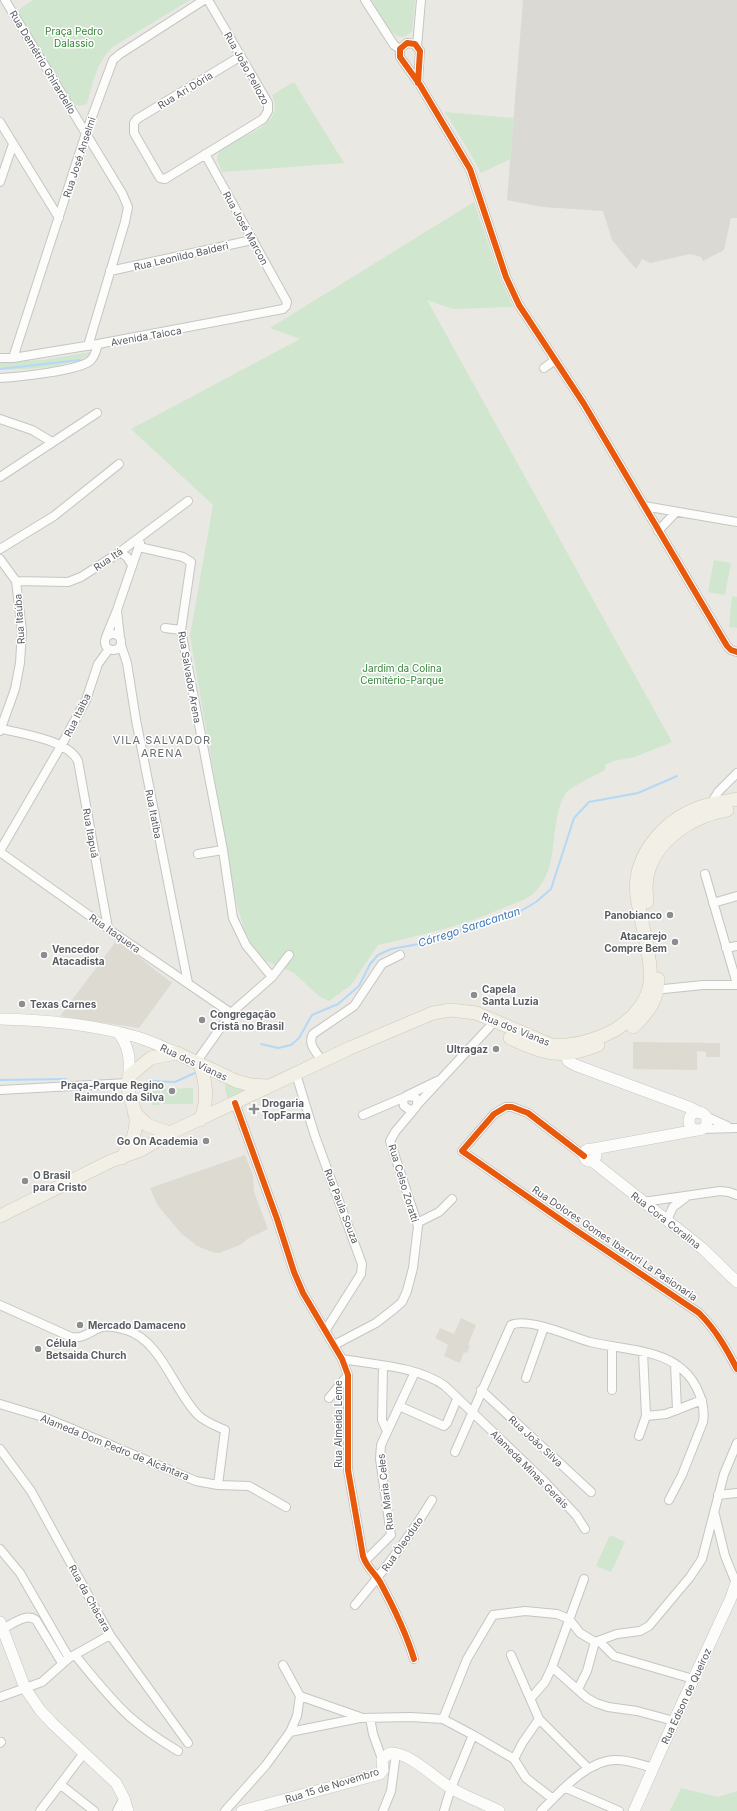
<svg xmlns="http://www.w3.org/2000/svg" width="737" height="1811" viewBox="0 0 737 1811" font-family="Inter,sans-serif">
  <rect width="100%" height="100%" fill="#e9e8e3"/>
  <path fill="#dad9d4" d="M523,0H737V218H731L724,250L703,261L701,257L690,254L650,263L642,259L636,269L612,240L603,211L543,207L507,200Z"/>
  <path fill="#dddad2" d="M117,940L172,983L139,1028L60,1016Z
    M633,1042L720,1043V1057H706V1052L697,1051V1070L633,1069Z
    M245,1155L253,1175L254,1192L268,1229L249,1238L240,1245L219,1253L212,1252L197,1246L181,1233L158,1206L150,1188Z
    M461,1318L476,1325L468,1345L470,1346L467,1353L464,1352L460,1363L444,1356L448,1345L435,1338L440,1328L454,1334Z"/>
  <path fill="#d0e6ce" d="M33,0H190L114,46C97,60 93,83 87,104L79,106L72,103L17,11Z
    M372,0H415L412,31C395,51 379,13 372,0Z
    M294,82L344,163L222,172L217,159L218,154C235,135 288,128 272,95Z
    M445,112L514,118L510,159L481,173L470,153Z
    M474,202L500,278L513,307L453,309L427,300L672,742L635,757L613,761L605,765V770C598,774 570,787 566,793C547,822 563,872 530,896C523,901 513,904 505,907C464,926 421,935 378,945L351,985L329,1001L319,996L294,973L259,958L244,929L236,902L190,636L213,505L131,429L300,339L270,328Z
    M90,352L91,355C63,368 30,369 0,370V362L43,360Z
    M714,560L731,563L725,595L708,592Z
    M732,596L737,597V628L729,627Z
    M226,1082L254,1087L228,1100L225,1088Z
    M160,1088V1105H152V1089Z
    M193,1088V1104H163L162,1089Z
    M610,1535L625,1542L611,1572L596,1566Z
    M681,1788L718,1797L737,1791V1811H670Z"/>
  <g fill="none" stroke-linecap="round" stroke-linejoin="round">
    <path stroke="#b4d9f7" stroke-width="2" d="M0,369L80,360
      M261,1044L278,1048L291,1045L299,1038L312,1015L338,1004L359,986L370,964L378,955L391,949L419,944L519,912L536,902L551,889L574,818L589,802L638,793L677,776
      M0,1080L66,1079
      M150,1081L175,1082L197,1072"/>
    <g stroke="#c5c5c4" stroke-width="10">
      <path id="street" d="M5,0L122,193L128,207L125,222L88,346
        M208,0L268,103V111L263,119L165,179L160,178L134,133V123L137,119L241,56
        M365,0L394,45L400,49
        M417,46L421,0
        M418,83L420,51L415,44L407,43L400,49V57L420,85L470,169L506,277L519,305L584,404L727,646L731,650L737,652
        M0,122L59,218
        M0,182L13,144
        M110,271L252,240
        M0,358H13L98,344L283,309L286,306L287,302L205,154
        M13,358L86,133L113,60L120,54L204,0
        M544,368L555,360
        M0,378C18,377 77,371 90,361C95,357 96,350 98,344
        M0,419L32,430L52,442
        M0,477L97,413
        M644,506L737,522
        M658,531L676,512
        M139,547L183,557L191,562L181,630L223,850L233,918L246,945L272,977
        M0,549L54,516L119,464
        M120,552L127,557L132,565
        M0,559L16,581L22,631L20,663L15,689L0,731
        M16,581L68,582L81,577L120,552L188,501
        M117,611L120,638
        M165,628L181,630
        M105 642a8 8 0 1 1 16 0a8 8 0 1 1-16 0Z
        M106,637L117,610L140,543
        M121,645L127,663L136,720L188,983
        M0,728C23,735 67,739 78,761L108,928
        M711,804L718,792L737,773
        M0,851L62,744L86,700L98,664L109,649
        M0,852L114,933L231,1013
        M198,854L223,850
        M705,874L737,984
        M713,903L737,896
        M726,948L737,946
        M654,990L703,985H737
        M197,1061L231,1013L272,977L289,955
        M323,1062C317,1053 307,1044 313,1034L354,1006L382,964L400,955
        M296,1074L315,1136L362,1264L361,1274L325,1331
        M0,1090L128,1083
        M408,1095L437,1081
        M235,1103L277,1219L294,1272L303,1293L342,1359L348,1375V1470L363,1556C366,1567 375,1573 380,1582C393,1606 406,1633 414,1659
        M417,1105L495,1021
        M363,1115L405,1097
        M705,1116L727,1126
        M702,1129L737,1128
        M584,1156L528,1113L512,1107H506L494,1114L462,1151L574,1229L699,1313C716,1330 726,1348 737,1369
        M643,1202L720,1191L729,1192L737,1195
        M667,1220L673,1207L685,1198
        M417,1223L439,1212L452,1199
        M0,1305L71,1337C85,1339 90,1331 102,1327C109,1325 119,1328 126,1330C161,1340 174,1391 198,1415C205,1422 216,1426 225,1430L218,1485
        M334,1345L376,1323L394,1309L402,1302L407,1291L413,1268L418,1226L390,1141L395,1132L416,1107C418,1103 418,1100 415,1097L406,1096L403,1101L404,1106L410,1110L414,1109
        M612,1346V1390
        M643,1352L646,1416
        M342,1359C375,1365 417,1366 445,1386L543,1480L576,1515L585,1529
        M675,1364L677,1410
        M383,1366L382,1420L387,1431
        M526,1378L544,1327
        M481,1390L591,1492
        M329,1398L348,1375
        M0,1404L43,1417L70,1428L196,1481L218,1485L249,1486L286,1507
        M399,1406L444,1426L447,1423L457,1399
        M639,1436L646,1416L666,1414L702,1400
        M0,1449L31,1491L110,1635L188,1743
        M455,1452L511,1325C528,1317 572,1337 590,1342C619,1349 661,1349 683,1370C697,1382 706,1405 703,1422L682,1475L669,1500
        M718,1495L737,1493
        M715,1515L725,1556L736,1583
        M0,1549L20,1573L69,1658
        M365,1561L391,1535L380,1459L381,1445L415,1372
        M355,1605C383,1572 409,1538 432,1500
        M0,1630C11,1626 25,1612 36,1620L62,1663
        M599,1641L614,1656L693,1679
        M75,1655C92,1676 110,1699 130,1717C145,1730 161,1741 178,1751
        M511,1655L539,1719L588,1768
        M283,1665L300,1696L360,1717
        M552,1667L587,1698L596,1703L608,1707L637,1711L674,1721
        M578,1689L587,1671L595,1642
        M0,1697L42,1682L69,1658L110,1635
        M531,1698L545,1682L552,1667L584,1579
        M370,1718L373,1734L382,1759
        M443,1719L467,1659L493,1615L525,1611L557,1614L569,1619L580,1633L595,1642L617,1634L640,1631L649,1626L690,1577L702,1559L724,1474L737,1443
        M539,1719L523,1742L514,1759L526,1778L553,1799
        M290,1732L360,1718L411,1717L443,1719L473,1735L514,1759
        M0,1743L1,1742
        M61,1785L94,1811
        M566,1788L619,1811
        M40,1811L84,1753
        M117,1811L124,1798
        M225,1811L266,1765L290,1732L297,1716L300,1696
        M383,1811L391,1791L396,1753
        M444,1811L451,1788L473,1735
        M541,1811C560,1792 588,1759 617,1760C629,1760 642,1765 654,1768"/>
    </g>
    <g stroke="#c6c6c5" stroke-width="12">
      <path id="secondary" d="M0,1019C46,1020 92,1024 137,1037C150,1041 163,1047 177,1053
        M118,1032C129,1047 130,1057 129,1076
        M563,1046L568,1061L575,1065L691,1108L700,1113
        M689 1121a9 9 0 1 1 18 0a9 9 0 1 1-18 0Z
        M584 1155a6 6 0 1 1 12 0a6 6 0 1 1-12 0Z
        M593,1149L697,1130
        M592,1161L702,1248L737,1282
        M0,1622L25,1688L40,1710L53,1724L116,1783L124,1798L128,1811
        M242,1811L380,1774L383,1770L382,1759L390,1753C410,1752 434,1778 451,1788C466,1797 483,1803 499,1811
        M634,1811L674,1721L731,1598L737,1580"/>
    </g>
    <g stroke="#d1c9b0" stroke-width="14">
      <path id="primary" d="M647,902C646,891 645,880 649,869C660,837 695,815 727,810
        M633,1027C648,1013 658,1000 658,979
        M510,1038C545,1054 561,1060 598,1045
        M134,1112L147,1125L170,1133
        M200,1120C209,1102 206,1082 200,1064
        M122,1158C131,1144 139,1130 135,1112C131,1097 126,1093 129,1076L151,1058L177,1053L236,1081L251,1085L268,1086
        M0,1216L111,1161L141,1150L170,1133L350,1048L433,1013L451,1010L476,1013L551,1045C572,1047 596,1040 615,1030C632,1019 647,1004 650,983C653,961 640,920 637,896C632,857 663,821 698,808C711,803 724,802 737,799"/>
    </g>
    <use href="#street" stroke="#fcfcfb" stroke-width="8"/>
    <use href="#secondary" stroke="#fcfcfb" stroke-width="11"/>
    <use href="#primary" stroke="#f2f0e6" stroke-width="13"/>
    <g stroke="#fff" stroke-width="8">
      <path id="cycleway" d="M418,83L420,51L415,44L407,43L400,49V57L420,85L470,169L506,277L519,305L584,404L727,646L731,650L737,652
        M235,1103L277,1219L294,1272L303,1293L342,1359L348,1375V1470L363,1556C366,1567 375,1573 380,1582C393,1606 406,1633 414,1659
        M584,1156L528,1113L512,1107H506L494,1114L462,1151L574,1229L699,1313C716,1330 726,1348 737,1369"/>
    </g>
    <use href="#cycleway" stroke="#e8590c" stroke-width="6"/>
  </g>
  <g fill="#8b8d8e" stroke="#fff" stroke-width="1.5">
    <circle cx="670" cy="915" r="4"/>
    <circle cx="675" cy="942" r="4"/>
    <circle cx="44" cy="955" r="4"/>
    <circle cx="474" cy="995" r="4"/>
    <circle cx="22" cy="1004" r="4"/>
    <circle cx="202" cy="1020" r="4"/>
    <circle cx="496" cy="1049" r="4"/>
    <circle cx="172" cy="1091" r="4"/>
    <path d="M252 1103h4v4h4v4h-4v4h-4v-4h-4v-4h4z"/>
    <circle cx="206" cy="1141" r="4"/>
    <circle cx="25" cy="1181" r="4"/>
    <circle cx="80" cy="1325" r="4"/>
    <circle cx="38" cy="1349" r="4"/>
  </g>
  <g text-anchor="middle" stroke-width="3" stroke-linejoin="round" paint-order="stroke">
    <g font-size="10" fill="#348539" stroke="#fff">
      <text x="74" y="35">Praça Pedro<tspan x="74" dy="12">Dalassio</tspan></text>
      <text x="402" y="672">Jardim da Colina<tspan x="402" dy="12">Cemitério-Parque</tspan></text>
    </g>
    <g font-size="10" fill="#595c61" stroke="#fff">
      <text transform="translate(43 62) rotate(59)" y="4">Rua Demétrio Ghirardello</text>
      <text transform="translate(247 68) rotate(61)" y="4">Rua João Pellozo</text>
      <text transform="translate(185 90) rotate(-31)" y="4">Rua Ari Dória</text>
      <text transform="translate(79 157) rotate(-72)" y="4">Rua José Anselmi</text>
      <text transform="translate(246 228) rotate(61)" y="4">Rua José Marcon</text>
      <text transform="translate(181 256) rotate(-13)" y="4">Rua Leonildo Balderi</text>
      <text transform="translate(146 336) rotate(-10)" y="4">Avenida Taioca</text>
      <text transform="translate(108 559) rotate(-34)" y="4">Rua Itá</text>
      <text transform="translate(19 619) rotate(-94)" y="4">Rua Itaúba</text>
      <text transform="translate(190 677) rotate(80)" y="4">Rua Salvador Arena</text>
      <text transform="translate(77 715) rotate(-64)" y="4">Rua Itaiba</text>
      <text transform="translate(154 814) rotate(79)" y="4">Rua Itatiba</text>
      <text transform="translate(91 833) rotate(80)" y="4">Rua Itapuã</text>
      <text transform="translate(115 933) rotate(35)" y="4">Rua Itaquera</text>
      <text transform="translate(516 1029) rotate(22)" y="4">Rua dos Vianas</text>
      <text transform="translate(194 1062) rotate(25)" y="4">Rua dos Vianas</text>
      <text transform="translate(404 1183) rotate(73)" y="4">Rua Celso Zoratti</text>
      <text transform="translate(342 1206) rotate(69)" y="4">Rua Paula Souza</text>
      <text transform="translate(666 1220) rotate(38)" y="4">Rua Cora Coralina</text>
      <text transform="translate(615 1243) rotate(34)" y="4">Rua Dolores Gomes Ibarruri La Pasionaria</text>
      <text transform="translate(338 1424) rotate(-90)" y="4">Rua Almeida Leme</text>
      <text transform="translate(536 1441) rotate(43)" y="4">Rua João Silva</text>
      <text transform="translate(115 1447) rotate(22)" y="4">Alameda Dom Pedro de Alcântara</text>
      <text transform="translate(530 1469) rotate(45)" y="4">Alameda Minas Gerais</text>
      <text transform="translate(385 1492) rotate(-97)" y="4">Rua Maria Celes</text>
      <text transform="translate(402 1544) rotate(-55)" y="4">Rua Óleoduto</text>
      <text transform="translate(90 1598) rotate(61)" y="4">Rua da Chácara</text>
      <text transform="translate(686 1696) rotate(-65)" y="4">Rua Edson de Queiroz</text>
      <text transform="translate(332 1785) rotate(-17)" y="4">Rua 15 de Novembro</text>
    </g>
    <g font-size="10" font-weight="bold" fill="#595c61" stroke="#fff" text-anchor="start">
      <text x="662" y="919" text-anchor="end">Panobianco</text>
      <text x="667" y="940" text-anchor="end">Atacarejo<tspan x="667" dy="12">Compre Bem</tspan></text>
      <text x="52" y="953">Vencedor<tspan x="52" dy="12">Atacadista</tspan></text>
      <text x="482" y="993">Capela<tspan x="482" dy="12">Santa Luzia</tspan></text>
      <text x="30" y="1008">Texas Carnes</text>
      <text x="210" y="1018">Congregação<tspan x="210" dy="12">Cristã no Brasil</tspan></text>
      <text x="488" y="1053" text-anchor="end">Ultragaz</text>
      <text x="164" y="1089" text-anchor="end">Praça-Parque Regino<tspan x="164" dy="12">Raimundo da Silva</tspan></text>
      <text x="262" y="1107">Drogaria<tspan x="262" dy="12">TopFarma</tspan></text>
      <text x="198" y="1145" text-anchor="end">Go On Academia</text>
      <text x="33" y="1179">O Brasil<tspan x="33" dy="12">para Cristo</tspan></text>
      <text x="88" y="1329">Mercado Damaceno</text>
      <text x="46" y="1347">Célula<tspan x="46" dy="12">Betsaida Church</tspan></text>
    </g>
    <g font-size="11" letter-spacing="1" fill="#6a6e73" stroke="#fff">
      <text x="162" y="744">VILA SALVADOR<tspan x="162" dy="13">ARENA</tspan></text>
    </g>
    <g font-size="11" font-style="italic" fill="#3e79b9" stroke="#fff">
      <text transform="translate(469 927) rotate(-18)" y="4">Córrego Saracantan</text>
    </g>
  </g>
</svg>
